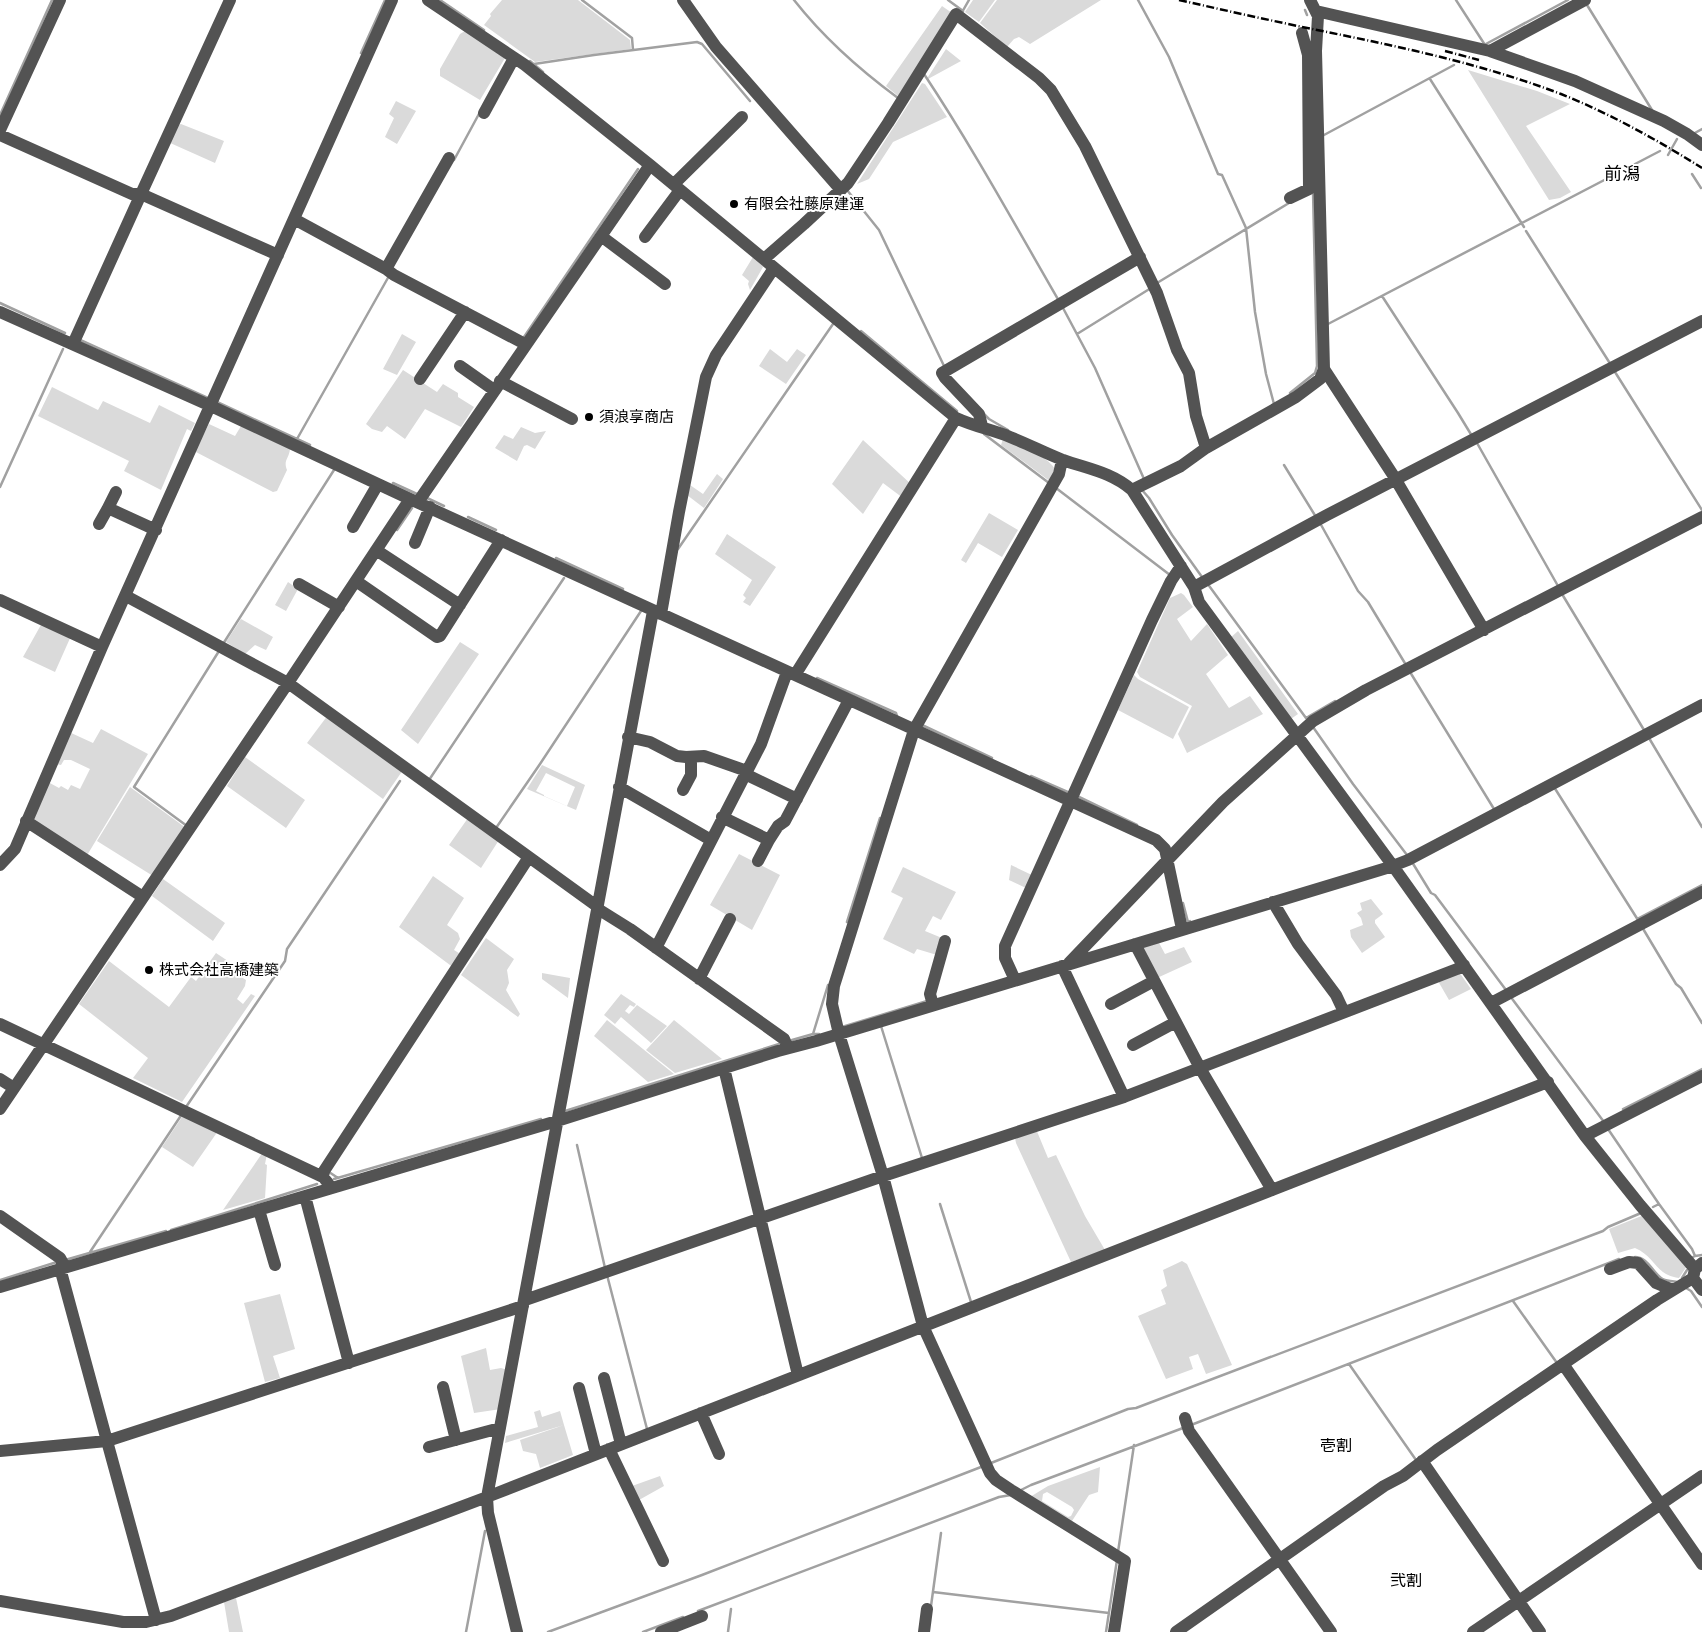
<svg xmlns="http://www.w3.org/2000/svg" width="1702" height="1632" viewBox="0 0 1702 1632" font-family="'DejaVu Sans','Noto Sans JP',sans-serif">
  <rect width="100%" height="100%" fill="#fff"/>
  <path fill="#dadada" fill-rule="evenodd" d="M502,0H578L630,40L631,49L535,62L484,25L491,16L490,14Z
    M973,0H995L979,22L965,12Z
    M997,0H1101L1030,44L1019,37L1014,39L1007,47L980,23Z
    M942,6L952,13L898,96L886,86Z
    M465,31L505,58L480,100L440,76V69L460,34Z
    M946,49L961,61L928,79V77Z
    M1468,70L1537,91L1570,104L1526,126L1571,192L1560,198L1549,200Z
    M922,83L925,84L947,117L893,142L869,179L857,184Z
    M396,101L416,111L397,144L385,137L394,118L389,114Z
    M181,124L224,141L215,163L168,142L178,125Z
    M753,257L762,264L763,267L750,290L748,284L749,281L742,275Z
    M402,334L416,342L397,375L383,369Z
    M770,349L787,362L797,349L806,355L786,384L759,366Z
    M403,370L437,392L443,384L458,393V397L474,407L461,427L425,409L405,439L387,426L382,432L372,429L366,424Z
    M52,387L98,410L103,401L150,423L159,405L195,423L191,431L187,429L161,490L124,471L129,461L38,416Z
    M209,424L235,436L241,426L290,449C289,459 283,460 287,470L277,491L273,492L194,451Z
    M521,427L535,433L546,431L535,449L527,445L524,446L517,461L495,448L504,435L513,439Z
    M1003,439C1018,446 1047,455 1055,469L1051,482L1001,445Z
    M863,440L912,485L903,498L883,483L863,514L832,484Z
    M717,474L723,479L704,508L687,495L690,485L703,494Z
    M989,513L1018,530L1002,557L978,543L966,563L961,560Z
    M727,534L776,567L750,606L743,602L746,598L743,595L752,580L715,554Z
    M288,582L298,589L286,611L275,605Z
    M1181,593L1184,595L1193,607L1177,619L1191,641L1207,624L1228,655L1206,674L1229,708L1250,696L1263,714L1187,753L1178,734L1192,706L1140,677L1137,672L1170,598Z
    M241,619L273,637L266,650L255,645L245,654L226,642Z
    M42,623L71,636L55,672L23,657Z
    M1238,631L1298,714L1288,721L1229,639Z
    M460,642L479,654L418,744L401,730Z
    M1134,675L1138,679L1189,707L1173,739L1118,710Z
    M328,715L403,770L383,799L307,743Z
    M101,729L148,754L86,857L30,821L48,782L59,788L61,786L68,790L71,785L80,789L90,769L71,760H64L61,765L55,764L69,732L93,743Z
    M245,757L305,800L286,828L227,786Z
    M542,765L585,785L576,810L527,789ZM546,773L575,787L567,806L544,796V795L536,791Z
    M130,787L186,828L153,876L97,841Z
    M468,818L499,840L481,868L449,845Z
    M739,854L780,875L752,930L710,905Z
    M1011,865L1034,876L1028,889L1009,880Z
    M903,867L956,892L941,920L933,916L925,931L942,938L937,955L917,949L914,954L883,939L903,898L891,892Z
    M433,876L464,898L447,925L458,933L460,939L454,950L462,955L454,968L399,927Z
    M163,879L225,923L213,941L152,896Z
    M1371,899L1383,914L1375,920V923L1385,937L1362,953L1351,937L1350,930L1363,925L1361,918L1357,913L1362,910L1360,903Z
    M486,938L514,959L507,970L509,983L506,990L520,1014L518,1017L461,975Z
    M1158,941L1165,954L1184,947L1192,962L1157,978L1142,951L1143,945Z
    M216,953L237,967L235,973L246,980L245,986L237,999L243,1004L251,994L255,996L182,1102L133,1078L148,1058L79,1004L109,961L169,1007L191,977L196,981Z
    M1459,972L1471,989L1449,1000L1438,981Z
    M542,973L570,978L568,998L542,979Z
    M621,994L636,1004L634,1007L630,1005L625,1011L629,1014L637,1005L667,1026L651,1043L621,1017L615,1024L604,1015Z
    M607,1020L674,1074L648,1082L594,1036Z
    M674,1020L722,1059L675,1073L646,1050Z
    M184,1114L218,1131L193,1167L162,1147Z
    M1036,1129L1048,1158L1056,1155L1085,1216L1105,1250L1071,1262L1016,1143L1015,1138Z
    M263,1152L267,1154L265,1164L267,1165L265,1198L223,1210Z
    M1644,1215L1687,1266L1679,1278C1655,1275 1656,1257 1635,1248L1618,1253L1609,1229Z
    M1182,1261L1187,1264L1232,1365L1206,1374L1198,1354L1189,1357L1193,1369L1166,1379L1138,1316L1166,1304L1161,1290L1167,1286L1163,1270Z
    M280,1294L295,1349L273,1356L280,1378L265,1382L244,1303Z
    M486,1348L490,1370L501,1368L508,1370L501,1409L474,1413L461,1356Z
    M540,1410L542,1417L560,1411L564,1425L505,1443L506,1436L538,1427L534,1412Z
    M564,1425L573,1455L540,1468L536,1454L523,1451L520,1440Z
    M1100,1467L1098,1492L1089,1495L1072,1521H1068L1030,1497L1048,1486ZM1047,1492L1072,1507L1074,1510L1071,1516L1068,1517L1042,1501L1043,1494Z
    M660,1476L664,1486L639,1500L632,1486Z
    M236,1598L243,1632H229L224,1602Z"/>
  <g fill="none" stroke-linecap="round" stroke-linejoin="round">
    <path stroke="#a1a1a1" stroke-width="2.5" d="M440,0L484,30
      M582,0L632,38L633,50
      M794,0C823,37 860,70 898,98
      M948,0L963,11
      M1138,0L1169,57L1218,174L1222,175L1246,228L1255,312L1266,374L1274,404
      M1456,0L1485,45
      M1587,5L1652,110
      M1305,10L1307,15
      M961,14L969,0
      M1484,45L1568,0
      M361,53L385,0
      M530,61L543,72
      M534,64L594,55L697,42L702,44L750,101
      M924,74C973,148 1015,225 1059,301
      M1430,79L1524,227
      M0,115L52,0
      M1693,134L1702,129
      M1324,135L1454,65
      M1668,155L1677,139
      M454,160L480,112
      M1692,174L1701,188
      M847,190L879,230L945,368
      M1526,231L1611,365
      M1157,283L1289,203
      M1382,296L1458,413L1472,436
      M0,303L65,333
      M1063,308L1095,368L1144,479
      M1328,324L1660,151
      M861,331L957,411
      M1077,334L1151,288
      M524,337L638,169
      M78,339L210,399
      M1615,372L1702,510
      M1290,393L1315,373L1317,366L1313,191
      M217,402L297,439
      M984,414L989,419L1008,430
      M984,434L1049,483
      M1477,443L1558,586
      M310,445L297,439L389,276
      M1284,465L1316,517
      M393,483L417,494
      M0,487L63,349
      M1056,488L1170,575
      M1142,490L1149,498L1172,535L1202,577
      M427,498L444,506
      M468,517L496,530
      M1320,523L1358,591L1368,602L1406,665
      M397,530L412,508
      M678,549L833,324
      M556,558L623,589
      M1207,583L1306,718
      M1562,594L1644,730
      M223,644L334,470
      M1410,672L1494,809
      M817,678L896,713L897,716
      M1306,718L1335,701
      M922,725L992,758
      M1313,727L1353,784L1407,855
      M1649,738L1702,827
      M1031,776L1070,793
      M429,780L564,578
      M1554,787L1638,920
      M1077,796L1137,825
      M187,826L134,787L219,651
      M496,828L540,764L641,611
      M1412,862L1431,893L1435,895L1506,990
      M1183,903L1188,922L1190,921
      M1637,919L1702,885
      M847,922L880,818
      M1642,927L1676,984L1681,988L1702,1023
      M1510,996L1604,1122
      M881,1026L922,1158
      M842,1027L927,1001
      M813,1034L828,985
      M792,1040L813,1034H819
      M186,1107L285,961L287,949L400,781
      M1623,1109L1702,1069
      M565,1111L779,1044
      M1608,1129L1659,1204L1692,1249L1695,1256L1693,1257
      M577,1145L605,1268
      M329,1172L338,1178
      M334,1179L541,1119
      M940,1204L971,1302
      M1653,1207L1659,1204
      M171,1230L317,1184
      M90,1252L182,1114
      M1695,1256L1702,1255
      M1635,1257C1647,1257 1652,1271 1661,1278C1666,1282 1671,1280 1677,1282
      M65,1260L166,1231
      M607,1275L647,1429
      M1682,1278L1687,1270
      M0,1280L57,1262
      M1686,1288L1691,1291L1702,1307
      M1513,1301L1557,1363
      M1349,1364L1416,1460
      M1191,1425L1619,1259
      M991,1463L1128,1409L1136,1408L1603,1231L1608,1227L1641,1213
      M1021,1490L1031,1485L1183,1428
      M1118,1552L1134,1445
      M933,1592L1109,1613
      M931,1606L941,1533
      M698,1611L999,1497L1011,1495
      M466,1632L485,1531
      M548,1632L702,1575L981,1467
      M643,1632L683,1617
      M728,1632L731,1609
      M1106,1632L1117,1560"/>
    <path stroke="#535353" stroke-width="12" d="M230,0L141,194L278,255
      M428,0L525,65L650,165L956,418C973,426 993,430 1010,437C1028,444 1045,453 1063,460C1088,469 1111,472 1132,490L1194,587L1199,602L1393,866L1585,1136L1640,1205L1695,1269
      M683,0L716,47L841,190
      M1316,11L1490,51L1575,81L1664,121L1687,134L1702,145
      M1490,51L1585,0
      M484,113L514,58
      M0,130L60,0
      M0,135L132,194H141
      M674,184L742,117
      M1290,198L1309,189L1308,55L1302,33
      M294,219L386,269L394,275L525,344
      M601,236L665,284
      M645,237L680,190
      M764,259L804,224L848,183L888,123L956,14L1039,78L1051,90L1085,146L1157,293L1177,350L1189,373L1196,416L1206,448
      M386,269L449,158
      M0,312L211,406L410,499L1156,840L1165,849L1182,929
      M73,344L141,194
      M460,366L494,390
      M1324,369L1393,475L1484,630
      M420,379L465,312
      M500,381L572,419
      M982,426L979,414L945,378L942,373L1140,257
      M1062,460L1059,474L914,730L834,986L832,1004L839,1034L883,1176L923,1326L990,1473L996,1480L1011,1490L1125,1561L1114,1632
      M1132,490L1181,466L1206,448L1296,397L1320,379L1324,369L1316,51L1318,16L1310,0
      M418,502L650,165
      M108,508L116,492
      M99,524L108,508L156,530
      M353,527L378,484
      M415,543L430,507
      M376,550L460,605
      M356,581L437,637L440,636L501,540
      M299,584L339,607
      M1194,587L1327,515L1702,321
      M126,596L288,683L598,907
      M0,600L102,647
      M661,614L679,512L706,377L716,355L774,268
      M795,675L956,418
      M628,737L650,742L677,756L686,757L704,756L747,771
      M745,774L797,799
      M619,787L711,840
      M683,790L691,775V757
      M722,817L769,840L778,826L785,821L849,700
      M26,821L143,897
      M758,861L769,840
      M0,865L15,849L102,647L392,0
      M1273,902L1298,944L1336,995L1344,1012
      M598,909L630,929L784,1039L788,1048
      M1135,944L1200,1068L1272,1190
      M656,948L761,744L787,672
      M1069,963L1223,802L1313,721L1366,690L1702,517
      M1062,966L1124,1097
      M699,979L730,919
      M1015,980L1005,958V946L1152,620L1171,581L1181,566
      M1491,1003L1702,892
      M1111,1004L1154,981
      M933,1005L930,994L945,941
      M0,1024L323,1177L328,1183
      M1133,1045L1176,1022
      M724,1068L798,1375
      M0,1079L14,1088
      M0,1109L288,683L410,499
      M1585,1136L1702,1076
      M323,1177L324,1171L529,857
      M305,1196L349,1363
      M259,1210L275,1265
      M0,1216L60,1258L65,1267
      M1702,1263L1695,1269L1693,1278L1702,1290
      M1610,1269L1629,1262L1638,1263L1656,1283L1673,1290
      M0,1287L557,1121L778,1051L816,1041L1390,867L1408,860L1702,705
      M525,1300L883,1176L1124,1097L1457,969L1464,965
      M1563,1364L1702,1564
      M604,1378L621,1444
      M443,1387L456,1440
      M579,1388L596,1454
      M701,1413L719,1454
      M1185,1418L1189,1431L1331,1632
      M429,1447L500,1428
      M609,1449L663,1561
      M0,1451L107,1441L60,1268
      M1422,1461L1540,1632
      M0,1601L123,1622H146L171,1616L487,1497L1548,1082
      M156,1620L107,1441L523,1306
      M517,1632L488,1513L487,1497L653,611
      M661,1632L702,1616
      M924,1632L927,1609
      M1176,1632L1384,1486L1403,1476L1437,1450L1657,1300L1693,1278
      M1473,1632L1702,1476"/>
    <path stroke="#000" stroke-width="2.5" stroke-dasharray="8 2.5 1 2.5" stroke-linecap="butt" d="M1179,0C1228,11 1277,22 1327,32C1406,48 1485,65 1561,94C1609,113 1659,141 1702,168
      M1445,51L1479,60"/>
  </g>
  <g fill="#000" stroke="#fff" stroke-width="2">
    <circle cx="734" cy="204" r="5"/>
    <circle cx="589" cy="417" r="5"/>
    <circle cx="149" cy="970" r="5"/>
  </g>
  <g text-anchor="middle" stroke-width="4" stroke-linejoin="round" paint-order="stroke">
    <g font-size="15" fill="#000" stroke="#fff" text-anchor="start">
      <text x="744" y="209">有限会社藤原建運</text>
      <text x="599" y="422">須浪享商店</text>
      <text x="159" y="975">株式会社高橋建築</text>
    </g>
    <g font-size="16" fill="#000" stroke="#fff">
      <text x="1336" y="1451">壱割</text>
      <text x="1406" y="1586">弐割</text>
    </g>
    <g font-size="18" fill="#000" stroke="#fff">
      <text x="1622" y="180">前潟</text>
    </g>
  </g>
</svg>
